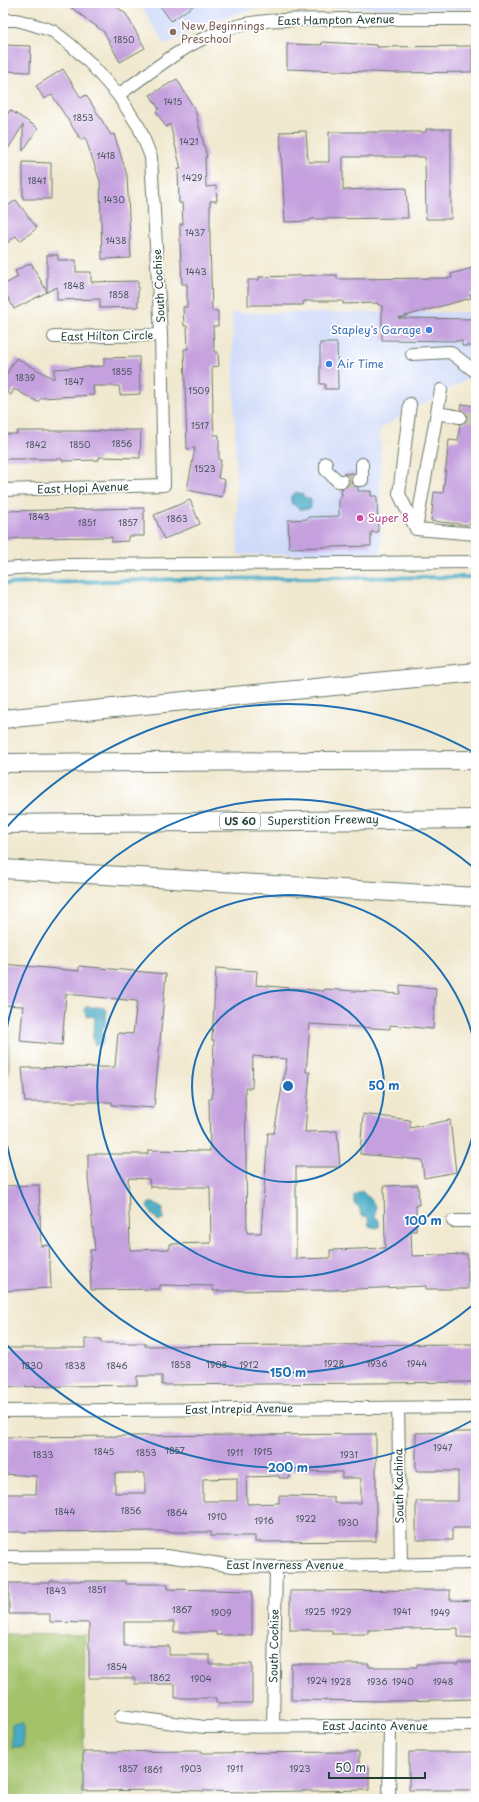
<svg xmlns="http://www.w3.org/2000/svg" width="479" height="1802" viewBox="0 0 479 1802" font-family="'Playpen Sans',sans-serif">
  <rect width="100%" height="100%" fill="#fff"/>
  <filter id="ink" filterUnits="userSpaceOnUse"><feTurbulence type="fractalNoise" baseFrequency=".025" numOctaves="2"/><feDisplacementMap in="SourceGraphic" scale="8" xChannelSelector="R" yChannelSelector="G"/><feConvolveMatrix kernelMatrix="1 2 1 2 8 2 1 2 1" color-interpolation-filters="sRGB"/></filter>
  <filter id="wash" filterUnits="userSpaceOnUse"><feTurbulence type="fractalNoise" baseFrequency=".012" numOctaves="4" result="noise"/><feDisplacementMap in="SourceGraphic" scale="16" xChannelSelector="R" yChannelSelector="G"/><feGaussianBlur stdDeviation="0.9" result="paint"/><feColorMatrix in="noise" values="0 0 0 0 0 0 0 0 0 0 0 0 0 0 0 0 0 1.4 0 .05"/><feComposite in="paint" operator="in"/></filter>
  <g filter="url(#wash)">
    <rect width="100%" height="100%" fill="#f0e8cf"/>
    <path fill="#cfdaf9" d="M139,3H476V9L302,7L255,9L214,20L165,45Z
      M476,312V374L380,429L381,553L238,555L232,313Z"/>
    <path fill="#a3c26a" stroke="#61804f" d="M3,1026H9V1074H3Z
      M3,1612L4,1634L85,1635L83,1799H3Z"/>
    <path fill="#46abc5" stroke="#32747c" d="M297,492L302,494L305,497L311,499V507L308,509H300L291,503V496Z
      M86,1007H103L107,1011L105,1025L102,1030L104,1039L101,1045H95C89,1034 97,1028 94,1016L87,1017L84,1010Z
      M362,1191L376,1206L375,1216L379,1220V1227L376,1228L369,1226L368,1217L361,1215L359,1207L354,1203V1195Z
      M149,1203H154L158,1206L162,1207L163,1210L161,1212L165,1219L159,1221L156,1219L147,1207Z
      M12,1724H23V1747H12Z"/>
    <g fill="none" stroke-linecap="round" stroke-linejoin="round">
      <path stroke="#46abc5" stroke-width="4" d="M3,584L183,579L476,577"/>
    </g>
    <g id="blocks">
      <path fill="#c5a0de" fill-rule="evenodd" d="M65,3H112L126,14L145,48L120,62L104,32Z
        M158,3H197L171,21Z
        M322,42L377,45V47L472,46V72L395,73L287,69V44L322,45Z
        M3,45L31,46L30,72L3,71Z
        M63,69L81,98L86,95L111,135L114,134L127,175L131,258L102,259L100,181L85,137L81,140L52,95L44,99L36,86Z
        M177,79L195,110L207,157H205L206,187L216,186L217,201H210V242L212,311H218V326H213L214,352H218L219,366L212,367L213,416L214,435H219V460H221L218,478L225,480L222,497L187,490L195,448L187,449L184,349H188L187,326H184L183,307H187V284H182L180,243V224H183L182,203H179L178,169H181L170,124L166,127L156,111L159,109L150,95Z
        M10,110L38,128L23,151V125L3,157V122Z
        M426,129H451V219H426L425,157H343V190L406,188L408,218L310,219V221L285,222L280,132L306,131L308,162H329V132H426Z
        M23,162L51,163V199H23Z
        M16,200L37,228L20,241L16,236L7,243L3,237V209Z
        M47,255H58V260H76V272H91V282L138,281V307L100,308V299L57,300V287L47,292Z
        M31,263L47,292L14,309L3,288V285L18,277L15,271Z
        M476,267V292L470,294L471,298L398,318L476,319V346H462V341L382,340V305H378V303L343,304V301H304L303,305H248V280H259V277L323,275H337V279L452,278L451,274Z
        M320,343H337L338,389H325V384H320Z
        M139,357L140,394L120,395L119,386H93L94,395L41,398L38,402L14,389L11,395L3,390V381L16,358L54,379V369L104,366V358Z
        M462,404L476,406V517L468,525L431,521L434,492L443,493L449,440L458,441L460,424L465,422L467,419V414L461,410Z
        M105,430H141L140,458L99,457V460L62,461V459H3V434H17V431H105Z
        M354,473L351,480L354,486L358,487V491H371V496H377L378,532H371V546L289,548L288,520L308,519V517L339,516V497H342L341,489L346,487L349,481L348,477L343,474Z
        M190,500L200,524L164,539L154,515Z
        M144,508V536H128V541L112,542V537L21,538L3,540V511Z
        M3,964L79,971V966L166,974L154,1108L112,1105V1102H25L22,1068L115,1067L118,1033L133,1034L137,1001L66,994L62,1045L20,1041L23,1006L3,1005Z
        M216,968L257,971L256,985L324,991V989L400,994V985L436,988L433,1029L390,1025V1029L310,1024L306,1072H310L305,1132L337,1131L340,1167H296V1259L330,1258V1250L385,1248L384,1186L418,1185L419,1205H416V1231H411L412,1256L467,1254L468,1289H426V1286L331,1290L213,1291V1286L160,1285V1289L91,1290L90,1250H95L88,1178V1154H148V1150L210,1151L209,1099H212L214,1040H212ZM253,1056L287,1059L274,1133H268L261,1233H247L245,1088H252ZM128,1178L149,1179L150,1187H210L211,1243L170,1244V1249L130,1250Z
        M363,1114L410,1120V1128L450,1120L456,1172L424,1178L422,1160L360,1154Z
        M39,1185L41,1246L49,1245L51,1288L3,1291V1248H5L3,1186Z
        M85,1339H101V1343H145V1346L476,1344V1382L162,1385V1376H137V1385L3,1387V1348H85Z
        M457,1432H476V1528H452V1540H416V1501H458V1471H416V1433Z
        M376,1434V1541L255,1542V1536H211V1532H168V1531L3,1532V1494H36L37,1476L3,1474V1437ZM290,1471L342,1472V1478H361V1503H334V1497L279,1496V1503L247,1504L246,1477L279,1476V1478H290ZM115,1473H145V1493H115ZM237,1478V1501H203V1479Z
        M50,1581H126V1584H168V1589L252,1591V1635H216V1632H174V1622H124V1646H169V1655H210V1664H252V1703H216V1698H175V1684H135V1678H89V1623L50,1622V1614H9V1583H50Z
        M450,1590V1600L476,1601V1638L458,1637V1628L368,1630V1634H332V1630H290V1591Z
        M458,1662H476V1699L400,1701L291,1700V1664H369V1667H417V1664H458Z
        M202,1751V1753L359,1752V1767H369V1790L244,1792L166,1790L83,1791V1752Z
        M409,1752H476V1790H409Z"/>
    </g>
  </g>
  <g filter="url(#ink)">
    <use href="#blocks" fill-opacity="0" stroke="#68796a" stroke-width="1"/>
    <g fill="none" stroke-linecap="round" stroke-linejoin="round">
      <path stroke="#c6c6b0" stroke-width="12" stroke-dasharray="12 6" stroke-linecap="butt" d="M460,417L476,419
        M342,481L358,480"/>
      <g stroke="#68796a" stroke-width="14">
        <path id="minor" d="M3,20H16L28,23L53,31L72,46L89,62L118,95L139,127L151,157L161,335L164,485L3,490
          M118,95C150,73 180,47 216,33C256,16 303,20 345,19C389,19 432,19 476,19
          M54,337L161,335
          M412,354L450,352L476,372
          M410,404L399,494L416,529L476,534
          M437,413L460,417
          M326,463V470L338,481H342
          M358,480H362V464
          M416,529L441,390
          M3,569L65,565L476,562
          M453,1221H476
          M398,1408L401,1564
          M3,1411L476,1407
          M3,1557L167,1556L233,1566L276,1567L476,1563
          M121,1716L204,1727L476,1725
          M273,1726L276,1567
          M389,1799L390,1726"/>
      </g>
      <g stroke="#68796a" stroke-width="20">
        <path id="highway" d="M3,719L476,672
          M3,763L476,760
          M3,824L476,819
          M3,869L476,897"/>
      </g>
      <use href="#minor" stroke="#fff" stroke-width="12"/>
      <use href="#highway" stroke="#fff" stroke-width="18"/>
    </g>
  </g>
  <g fill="none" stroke="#1f6fb2" stroke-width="2">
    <circle cx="288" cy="1086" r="96"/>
    <path d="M476 1121A191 191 0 1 1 476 1051"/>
    <path d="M474 1304A287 287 0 0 1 3 1121M3 1051A287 287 0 0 1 474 868"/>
    <path d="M473 1420A382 382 0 0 1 4 1342M4 830A382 382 0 0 1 473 752"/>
  </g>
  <circle fill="#8d6e63" stroke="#fff" stroke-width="1.5" cx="173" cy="32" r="4"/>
  <g fill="#3f7fe0" stroke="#fff" stroke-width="1.5">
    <circle cx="429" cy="330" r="4"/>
    <circle cx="329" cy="364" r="4"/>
  </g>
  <circle fill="#d1479c" stroke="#fff" stroke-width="1.5" cx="360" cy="518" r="4"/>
  <g text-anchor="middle" stroke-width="3.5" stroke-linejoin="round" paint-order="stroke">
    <g font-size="9" fill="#48565e">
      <text x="124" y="43">1850</text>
      <text x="173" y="105">1415</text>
      <text x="83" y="121">1853</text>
      <text x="189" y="145">1421</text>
      <text x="106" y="159">1418</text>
      <text x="192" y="181">1429</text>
      <text x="37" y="184">1841</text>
      <text x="114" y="203">1430</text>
      <text x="195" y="236">1437</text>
      <text x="116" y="244">1438</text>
      <text x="196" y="275">1443</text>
      <text x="74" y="289">1848</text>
      <text x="119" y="298">1858</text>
      <text x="122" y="375">1855</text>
      <text x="25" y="381">1839</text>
      <text x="74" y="385">1847</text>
      <text x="199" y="394">1509</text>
      <text x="200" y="429">1517</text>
      <text x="122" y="447">1856</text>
      <text x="36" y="448">1842</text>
      <text x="80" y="448">1850</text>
      <text x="205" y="472">1523</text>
      <text x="39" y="520">1843</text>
      <text x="177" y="522">1863</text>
      <text x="87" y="526">1851</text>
      <text x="128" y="526">1857</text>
      <text x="334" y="1367">1928</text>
      <text x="377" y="1367">1936</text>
      <text x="417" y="1367">1944</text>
      <text x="181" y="1368">1858</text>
      <text x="217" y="1368">1908</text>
      <text x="249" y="1368">1912</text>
      <text x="32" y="1369">1830</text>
      <text x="75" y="1369">1838</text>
      <text x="117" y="1369">1846</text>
      <text x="443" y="1451">1947</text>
      <text x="175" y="1454">1857</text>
      <text x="104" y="1455">1845</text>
      <text x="263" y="1455">1915</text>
      <text x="146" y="1456">1853</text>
      <text x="235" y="1456">1911</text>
      <text x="43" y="1458">1833</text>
      <text x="349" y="1458">1931</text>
      <text x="131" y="1514">1856</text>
      <text x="65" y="1515">1844</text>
      <text x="177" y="1516">1864</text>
      <text x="217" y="1520">1910</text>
      <text x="306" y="1522">1922</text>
      <text x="264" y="1524">1916</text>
      <text x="348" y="1526">1930</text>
      <text x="97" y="1593">1851</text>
      <text x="56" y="1594">1843</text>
      <text x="182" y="1613">1867</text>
      <text x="315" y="1615">1925</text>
      <text x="341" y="1615">1929</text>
      <text x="402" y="1615">1941</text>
      <text x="221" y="1616">1909</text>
      <text x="440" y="1616">1949</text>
      <text x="117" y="1670">1854</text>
      <text x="160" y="1681">1862</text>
      <text x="201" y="1682">1904</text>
      <text x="317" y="1684">1924</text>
      <text x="341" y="1685">1928</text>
      <text x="377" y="1685">1936</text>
      <text x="403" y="1685">1940</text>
      <text x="443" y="1685">1948</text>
      <text x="128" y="1772">1857</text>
      <text x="191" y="1772">1903</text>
      <text x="235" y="1772">1911</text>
      <text x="300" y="1772">1923</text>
      <text x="153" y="1773">1861</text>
    </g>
    <rect fill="#fff" stroke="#627771" stroke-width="1" x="220" y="813" width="40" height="16" rx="3"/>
    <g font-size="10" font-weight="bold" fill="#1f3d34">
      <text x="240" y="825">US 60</text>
    </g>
    <g font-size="11" fill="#1f3d34" stroke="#fff">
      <text transform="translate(336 20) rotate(-1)" y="4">East Hampton Avenue</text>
      <text transform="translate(159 286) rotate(-93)" y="4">South Cochise</text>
      <text transform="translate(107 336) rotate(-1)" y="4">East Hilton Circle</text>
      <text transform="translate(83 488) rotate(-2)" y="4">East Hopi Avenue</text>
      <text transform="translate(323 820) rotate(-1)" y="4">Superstition Freeway</text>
      <text transform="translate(239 1409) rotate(-1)" y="4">East Intrepid Avenue</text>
      <text transform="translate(399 1486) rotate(-91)" y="4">South Kachina</text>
      <text x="285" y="1569">East Inverness Avenue</text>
      <text transform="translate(274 1646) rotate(-89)" y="4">South Cochise</text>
      <text x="375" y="1730">East Jacinto Avenue</text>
    </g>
    <g font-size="11" fill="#785e54" stroke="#fff" text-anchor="start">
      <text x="181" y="30">New Beginnings<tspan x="181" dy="13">Preschool</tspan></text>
    </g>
    <g font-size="11" fill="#366cbe" stroke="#fff" text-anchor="end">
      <text x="421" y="334">Stapley's Garage</text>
      <text x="337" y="368" text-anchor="start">Air Time</text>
    </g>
    <g font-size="11" fill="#b23c85" stroke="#fff" text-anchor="start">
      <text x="368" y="522">Super 8</text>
    </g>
  </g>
  <circle cx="288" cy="1086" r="6" fill="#1f6fb2" stroke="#fff" stroke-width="2"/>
  <g font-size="12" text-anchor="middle" font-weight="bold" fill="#1f6fb2" stroke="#fff" stroke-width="3.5" stroke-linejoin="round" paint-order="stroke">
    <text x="384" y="1090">50 m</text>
    <text x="423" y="1225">100 m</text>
    <text x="288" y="1377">150 m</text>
    <text x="288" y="1472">200 m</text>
  </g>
  <rect width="479" height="1802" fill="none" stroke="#fff" stroke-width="16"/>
  <path d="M329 1772v6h96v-6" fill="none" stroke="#1f3d34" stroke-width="2"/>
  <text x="335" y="1772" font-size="12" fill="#1f3d34" stroke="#ffffff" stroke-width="3" paint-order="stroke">50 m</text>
</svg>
